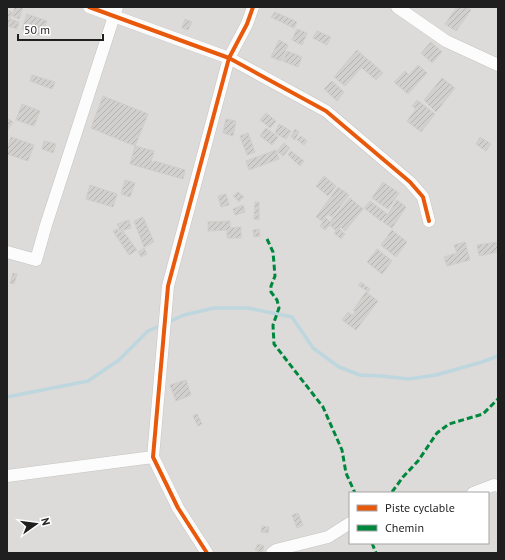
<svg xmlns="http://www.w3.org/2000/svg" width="505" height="560" viewBox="0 0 505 560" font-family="'PT Sans',sans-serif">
  <defs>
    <pattern id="building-hatch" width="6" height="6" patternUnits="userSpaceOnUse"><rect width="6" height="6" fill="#d2d0cd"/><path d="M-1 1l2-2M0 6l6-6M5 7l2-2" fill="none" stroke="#b4b2b0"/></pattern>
  </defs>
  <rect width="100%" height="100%" fill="#edece8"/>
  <path fill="#dcdbd9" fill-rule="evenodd" d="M7,7H498V553H7ZM350,493H488V543H350Z"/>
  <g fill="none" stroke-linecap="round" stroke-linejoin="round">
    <path stroke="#bed6de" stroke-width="3.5" d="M7,397L88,381L119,360L148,331L184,315L214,308H248L292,317L313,348L339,367L360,375L381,376L409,379L436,375L482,362L498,356"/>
  </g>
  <path fill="url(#building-hatch)" stroke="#d0ceca" d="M15,7H23L19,19L12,16Z
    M457,7H467L471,10L456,31L445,24Z
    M7,10L12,12L10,19L19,22L17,29L7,26Z
    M275,12L297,22L294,28L271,17Z
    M27,14L47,21L41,36L22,29Z
    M185,19L192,22L188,30L182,28Z
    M297,29L307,33L302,45L292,40Z
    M317,31L331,37L327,45L313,38Z
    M279,40L288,45L281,61L271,57Z
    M431,42L442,52L432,63L421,53Z
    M357,50L368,60L345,86L334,77Z
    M287,51L302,57L298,67L283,61Z
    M369,60L383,73L376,80L362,68Z
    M418,65L427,73L408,94L394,82L405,71L409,75Z
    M32,75L55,82L52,89L30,81Z
    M442,78L455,88L436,112L424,100Z
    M332,81L344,92L337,101L324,89Z
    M103,96L148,114L135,146L91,128Z
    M417,100L435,114L421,132L407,121L416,109L412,106Z
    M22,104L40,111L34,126L16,120Z
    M266,113L276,121L270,128L260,120Z
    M7,118L13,122L7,131Z
    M226,119L236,121L233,136L223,133Z
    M279,124L291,131L286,139L275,133Z
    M266,128L278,137L272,145L260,136Z
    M295,129L299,132L295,140L291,137Z
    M248,133L255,152L247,155L240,136Z
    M301,136L307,141L304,145L297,140Z
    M11,137L34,145L28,161L7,154V148Z
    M480,137L491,144L486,151L476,144Z
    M44,141L56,144L53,153L42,149Z
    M284,143L290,148L283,156L277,151Z
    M135,146L154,151L151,162L153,163L154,161L185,170L183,179L130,164Z
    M276,150L279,159L249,170L246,161Z
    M291,151L304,161L300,166L288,155Z
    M324,176L336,186L328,196L316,186Z
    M125,180L135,183L130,197L121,194Z
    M383,182L399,193L388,209L372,198Z
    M90,185L117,194L113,207L86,199Z
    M338,187L349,195L332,217L328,214L322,221L316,217Z
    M238,192L244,197L239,202L233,196Z
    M226,194L229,205L221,207L218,196Z
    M350,198L363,209L345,231L341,227L339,228L345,234L341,239L334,233L336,231L330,225L325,230L320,226L326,218L330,222Z
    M397,200L406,207L392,228L383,222Z
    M370,201L387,214L381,221L364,208Z
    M255,202H259V220L254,219Z
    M243,205L245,212L235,215L233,209Z
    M143,217L154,242L144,247L134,221Z
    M129,220L131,228L120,231L117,224Z
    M230,221V228L241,227V238H227V230L208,231V222Z
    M117,229L120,233L123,231L137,250L129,255L113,231Z
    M259,229L260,236L254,237L253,230Z
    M392,230L407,242L396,257L381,245Z
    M465,242L470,260L447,266L444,257L457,253L454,245Z
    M498,242V252L479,256L477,245Z
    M144,248L147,254L141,257L138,252Z
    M377,249L392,261L382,274L367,262Z
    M13,273L17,274L14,284L10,283Z
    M361,282L370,289L368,292L358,285Z
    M366,292L378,301L356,330L342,320L348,312L352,315L355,312L353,310Z
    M186,380L191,395L176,401L170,385Z
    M197,414L202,424L198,426L193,416Z
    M298,513L303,525L297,528L292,515Z
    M262,526L269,527L268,533L261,532Z
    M258,544L264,546L262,553L255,550Z"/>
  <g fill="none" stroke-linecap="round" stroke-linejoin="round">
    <g stroke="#c4c4c2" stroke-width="13">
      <path id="minor" d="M89,7L229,58L326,111L410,182L423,197L429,221
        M397,7L446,41L498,65
        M7,252L36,260L46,225L117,7
        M7,476L153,457
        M473,493L494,485L498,486
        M207,553L178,508L153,457L168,286L229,58L247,24L253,7
        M272,553L276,550L328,537L350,523"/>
    </g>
    <use href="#minor" stroke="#fcfcfc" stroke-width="12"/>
    <path stroke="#00873e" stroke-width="3" stroke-dasharray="6 3" stroke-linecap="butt" d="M267,239L273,252L275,276L271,286V292L277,300L279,308L273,325L274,344L323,407L342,450L346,473L355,493
      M392,492L403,477L418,461L437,433L449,424L483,414L498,399
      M372,543L376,553"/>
    <g stroke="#fff" stroke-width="6">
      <path id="cycleway" d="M89,7L229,58L326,111L410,182L423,197L429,221
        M207,553L178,508L153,457L168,286L229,58L247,24L253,7"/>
    </g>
    <use href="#cycleway" stroke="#e8590c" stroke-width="4"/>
  </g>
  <rect width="505" height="560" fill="none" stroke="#1f1f1f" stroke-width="16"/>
  <rect x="349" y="492" width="140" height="52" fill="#ffffff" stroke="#a5a5a5"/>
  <rect x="357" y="505" width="20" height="6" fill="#e8590c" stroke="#a5a5a5"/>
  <text x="385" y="512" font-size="12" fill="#1f1f1f">Piste cyclable</text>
  <rect x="357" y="525" width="20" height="6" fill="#00873e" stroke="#a5a5a5"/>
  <text x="385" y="532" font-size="12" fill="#1f1f1f">Chemin</text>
  <g transform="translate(36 524) rotate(76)" stroke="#ffffff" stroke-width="3" paint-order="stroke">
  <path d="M0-3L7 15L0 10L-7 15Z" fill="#1f1f1f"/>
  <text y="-6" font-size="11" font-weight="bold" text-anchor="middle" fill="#1f1f1f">N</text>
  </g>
  <path d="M18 34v6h85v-6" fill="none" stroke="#1f1f1f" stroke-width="2"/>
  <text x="24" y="34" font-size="12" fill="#1f1f1f" stroke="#ffffff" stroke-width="3" paint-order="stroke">50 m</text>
</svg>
